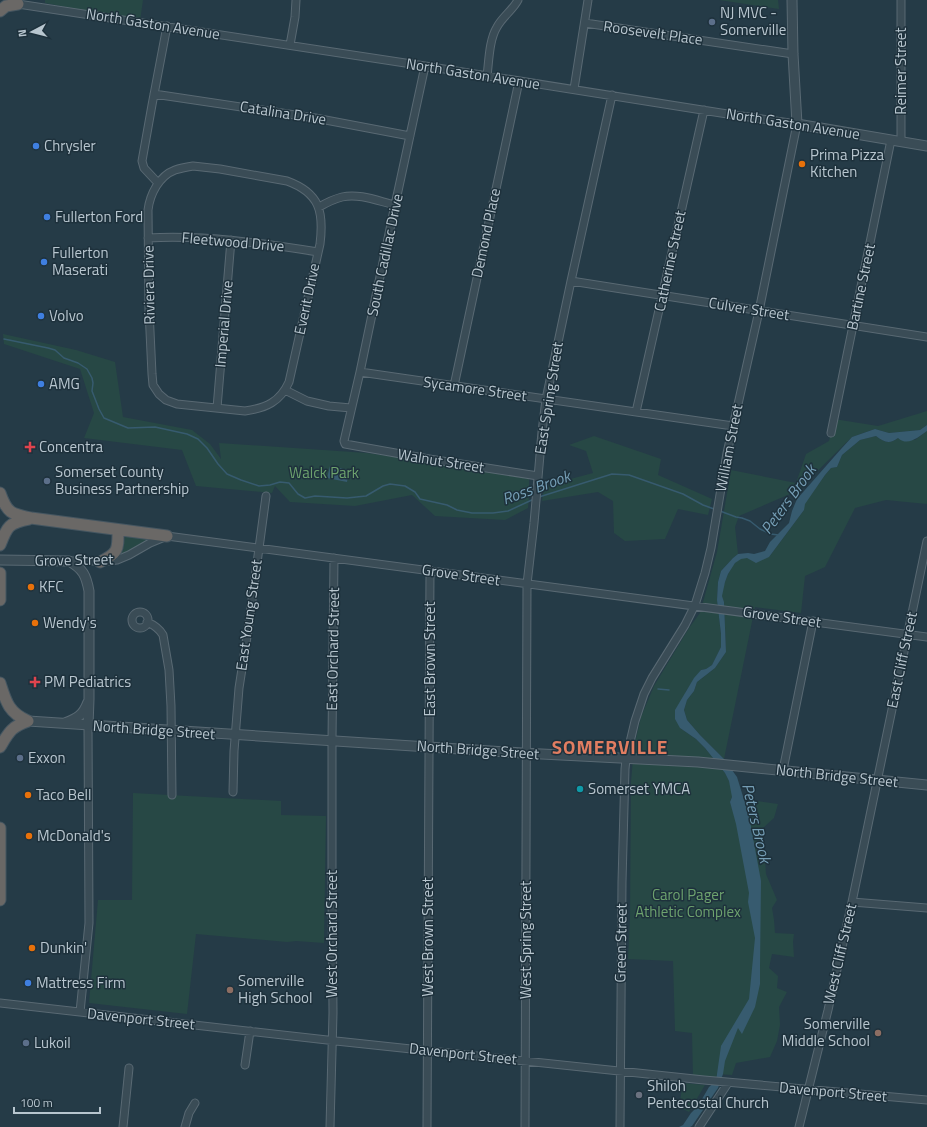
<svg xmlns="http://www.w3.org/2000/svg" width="927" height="1127" viewBox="0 0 927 1127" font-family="'Titillium Web',sans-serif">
  <rect width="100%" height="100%" fill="#253b47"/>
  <path fill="#274845" d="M45,0H143L140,21L45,3Z
    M719,0H778L779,9Z
    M3,334L76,350L115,362L123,417L192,430L210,444L221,459L219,443L367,453L416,460L529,479V496L528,508L505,520L435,516L412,495L355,506L290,502L275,486L272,493L196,486L182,450L84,438L94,413L80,369L4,344Z
    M927,411V425L920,430L889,433L875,429L852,437L797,491L739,516L735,527L738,554L733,558L721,571L718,582L717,600L721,634V647L712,665L706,669L701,670L686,691L680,728L696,739L705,748L725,773L729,781L732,790V797L730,802L735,817L750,800L778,804L774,818L763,828L766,874L777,900L772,908L774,920L775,933L794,934L793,942L794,957L772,954L769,968L778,976L777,988L787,992L779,1007L780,1025L777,1041L770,1057L736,1063L732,1075L717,1074L716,1081L693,1078L692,1033L675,1031L673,961L628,959L630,918L631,782L634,747L641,717L654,686L689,628L700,613L717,552L731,470L796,483L806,454L829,441L834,419L878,426Z
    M927,431V504L886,500L855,508L825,567L805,576L801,613L755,607L724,759L700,735L687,720L684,710L687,700L694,691L697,682L715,668L726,652L724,602C723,600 722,598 722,596C722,586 731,563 740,559C748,556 760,557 769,557L804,510V504L825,475L831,468L837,467L842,455L860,440L876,436C884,442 889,445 898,438L915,440Z
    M594,436L661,459L658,475L712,499L708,515L678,509L665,539L625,541L614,533L613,501L598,492L542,501L544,486L593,473L586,451L569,445Z
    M126,536L148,538V539L124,554L119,555L123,548L125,537Z
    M133,793L281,801V815L326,816L324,943L296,941L287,942L196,934L187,1014L89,1003L98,900H132Z
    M683,1083L705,1085L689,1112L679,1107Z"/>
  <path fill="#375b6f" d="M927,425V431C918,437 908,447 898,438C889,445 884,442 876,436L860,440L842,455L837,467L831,468L825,475L805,504L804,510L769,557L756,563L747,558L741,559L735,563L728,574L725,582L722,596L724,602L726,652L715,668L697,682L694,691L687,700L684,710L687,720L700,735L724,759L737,777L749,816L761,881L760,966V984L755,1007L742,1034L738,1028L725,1061L723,1074L718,1088L692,1126L690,1127H679L683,1125L691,1113L698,1106L709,1087L716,1081L721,1046L749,999L755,938L748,902L749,893L736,824L730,802L732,797L729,781L725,773L705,748L696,739L680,728L675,719V710L694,678L701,670L706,669L712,665L721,647V634L717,600L718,582L721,571L733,558L738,554L748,553L754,554L765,551L770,542L789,523L792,511L797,499L841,449L852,437L875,429L889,433L920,430Z
    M330,466L349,470L347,482L327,478Z"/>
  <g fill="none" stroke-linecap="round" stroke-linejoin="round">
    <path stroke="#375b6f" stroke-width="1.5" d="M4,339L48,348L55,350L64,358L78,363L87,369L92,378L93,383L92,391L99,409L104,418L128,428L155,427L187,434L198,439L207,448L218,464L227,474L241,480L259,486L270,485L280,482L289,483L298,494L305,498L315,496L347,498L366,496L383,486L390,484L405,486L415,492L420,499L447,505L457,510L472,513H493L508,511L534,499
      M539,497L612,474L629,475L683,494L703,505L714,509
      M720,511L736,517L742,518L750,521L760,529L771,534L778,535
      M658,689L669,690"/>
    <g stroke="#596973" stroke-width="9">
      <path id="minor" d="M901,0V141
        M18,4L425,66L721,113L797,124L759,311L727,453L711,548L705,573L695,605L685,625L652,678L644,694L635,721L626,759L625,769L622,882L620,1127
        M585,23L793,54
        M290,45L295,17L296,0
        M425,66L395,205L360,372L344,441L345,444L429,459L538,476
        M487,76C489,61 489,40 497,27C502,17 513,10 518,0
        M574,89L588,0
        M154,94L315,118L410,136
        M193,166L220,169L287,181C320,193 324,212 320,244L289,382C280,402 266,408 245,411L177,404L166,400L159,394L153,385L152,374L149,310L148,210C150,194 159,176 175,170C181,168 187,167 193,166Z
        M158,183L144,168L142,161L152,105L167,26
        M319,207C326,203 334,199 342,197C359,193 378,201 395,205
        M148,238C205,235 261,243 318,252
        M571,281L927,337
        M360,372L733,426
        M454,386L519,81
        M285,390L307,401L329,406L351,408
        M217,408L231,240
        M636,412L704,110
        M831,433L891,140
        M70,561H109L117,560L129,555L150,543L167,536L927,637
        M132 620a8 8 0 1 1 16 0a8 8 0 1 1-16 0Z
        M147,622C154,625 159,628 163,635L169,670L171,706L172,795
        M783,770L813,621
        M233,792L234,751L239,688L248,630L266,496
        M852,902L927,908
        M0,1003L336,1041L704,1080L927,1100
        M80,1012L89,923L88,726
        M245,1065L250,1031
        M123,1127L129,1068
        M185,1127L189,1113L195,1103
        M330,1127L333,1013L332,895V740L334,558
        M427,1127L430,570
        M525,1127L527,584L534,523L542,432L546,399L571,281L612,95
        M699,1127L728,1083
        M799,1127L828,1010L852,902L927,541"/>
    </g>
    <g stroke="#596973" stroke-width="11">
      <path id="tertiary" d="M792,0L793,54L797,124L927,146
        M0,560L69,561C83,569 86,575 89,591V699L88,726
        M28,721L522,753L698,762L927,785
        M65,723C78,718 83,715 88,702"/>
    </g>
    <g stroke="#455661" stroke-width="13">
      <path id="trunk" d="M0,11L6,6L18,4
        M0,493C7,513 11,514 31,518L167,536
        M0,545C7,527 8,523 29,519
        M100,562C119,553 118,549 118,530
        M0,573V600
        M0,683C6,702 9,713 28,721
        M0,747C9,732 11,727 28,721
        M0,828V900"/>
    </g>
    <use href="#minor" stroke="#3a4c56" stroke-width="7"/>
    <use href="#tertiary" stroke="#3a4c56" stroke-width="9"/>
    <use href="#trunk" stroke="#6a6866" stroke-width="11"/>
  </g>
  <g fill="#5c6f8a" stroke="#1e313c" stroke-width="1.5">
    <circle cx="712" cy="22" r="4"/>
    <circle cx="47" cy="481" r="4"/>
    <circle cx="20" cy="758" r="4"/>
    <circle cx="26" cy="1043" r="4"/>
  </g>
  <g fill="#3f7fe0" stroke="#1e313c" stroke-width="1.5">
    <circle cx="36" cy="146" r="4"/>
    <circle cx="47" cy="217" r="4"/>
    <circle cx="44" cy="262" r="4"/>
    <circle cx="41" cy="316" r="4"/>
    <circle cx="41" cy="384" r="4"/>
    <circle cx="28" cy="983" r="4"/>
  </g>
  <g fill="#e8710a" stroke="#1e313c" stroke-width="1.5">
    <circle cx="802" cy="164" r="4"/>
    <circle cx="31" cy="587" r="4"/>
    <circle cx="35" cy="623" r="4"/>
    <circle cx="28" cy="795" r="4"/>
    <circle cx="29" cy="836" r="4"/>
    <circle cx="32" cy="948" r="4"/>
  </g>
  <g fill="#e0444e" stroke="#1e313c" stroke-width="1.5">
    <path d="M28 441h4v4h4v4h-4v4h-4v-4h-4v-4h4z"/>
    <path d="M33 676h4v4h4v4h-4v4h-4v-4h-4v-4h4z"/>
  </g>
  <circle fill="#0f9aa8" stroke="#1e313c" stroke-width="1.5" cx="580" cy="789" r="4"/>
  <g fill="#8d6e63" stroke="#1e313c" stroke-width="1.5">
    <circle cx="230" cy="990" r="4"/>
    <circle cx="878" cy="1033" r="4"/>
  </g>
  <circle fill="#6b7280" stroke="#1e313c" stroke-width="1.5" cx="639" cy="1095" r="4"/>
  <g text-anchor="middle" stroke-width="3" stroke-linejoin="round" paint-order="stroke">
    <g font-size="15" fill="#b8c6cf" stroke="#1e313c" text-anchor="start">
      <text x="720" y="18">NJ MVC -<tspan x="720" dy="17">Somerville</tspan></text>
      <text x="44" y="151">Chrysler</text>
      <text x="810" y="160">Prima Pizza<tspan x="810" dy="17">Kitchen</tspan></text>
      <text x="55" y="222">Fullerton Ford</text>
      <text x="52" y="258">Fullerton<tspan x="52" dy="17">Maserati</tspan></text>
      <text x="49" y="321">Volvo</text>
      <text x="49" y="389">AMG</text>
      <text x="39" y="452">Concentra</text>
      <text x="55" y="477">Somerset County<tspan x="55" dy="17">Business Partnership</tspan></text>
      <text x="39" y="592">KFC</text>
      <text x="43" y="628">Wendy's</text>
      <text x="44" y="687">PM Pediatrics</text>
      <text x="28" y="763">Exxon</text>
      <text x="588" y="794">Somerset YMCA</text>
      <text x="36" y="800">Taco Bell</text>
      <text x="37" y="841">McDonald's</text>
      <text x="40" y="953">Dunkin'</text>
      <text x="238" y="986">Somerville<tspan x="238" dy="17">High School</tspan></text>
      <text x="36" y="988">Mattress Firm</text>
      <text x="870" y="1029" text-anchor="end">Somerville<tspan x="870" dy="17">Middle School</tspan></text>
      <text x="34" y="1048">Lukoil</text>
      <text x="647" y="1091">Shiloh<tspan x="647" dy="17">Pentecostal Church</tspan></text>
    </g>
    <g font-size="15" fill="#b8c6cf" stroke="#1e313c">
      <text transform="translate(153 24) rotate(9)" y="5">North Gaston Avenue</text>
      <text transform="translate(653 33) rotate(8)" y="5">Roosevelt Place</text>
      <text transform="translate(901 71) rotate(-90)" y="5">Reimer Street</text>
      <text transform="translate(473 74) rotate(9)" y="5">North Gaston Avenue</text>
      <text transform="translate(283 113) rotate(9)" y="5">Catalina Drive</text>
      <text transform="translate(793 124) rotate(9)" y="5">North Gaston Avenue</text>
      <text transform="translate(486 233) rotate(-78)" y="5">Demond Place</text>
      <text transform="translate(233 242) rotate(5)" y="5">Fleetwood Drive</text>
      <text transform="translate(385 255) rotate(-78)" y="5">South Cadillac Drive</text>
      <text transform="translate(670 261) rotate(-78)" y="5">Catherine Street</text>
      <text transform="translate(149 285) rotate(-91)" y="5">Riviera Drive</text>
      <text transform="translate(861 287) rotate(-78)" y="5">Bartine Street</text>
      <text transform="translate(307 299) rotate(-78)" y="5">Everit Drive</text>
      <text transform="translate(749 309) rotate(9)" y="5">Culver Street</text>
      <text transform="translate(224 324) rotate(-85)" y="5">Imperial Drive</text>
      <text transform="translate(475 389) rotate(8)" y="5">Sycamore Street</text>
      <text transform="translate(549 398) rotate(-81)" y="5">East Spring Street</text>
      <text transform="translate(729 448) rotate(-79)" y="5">William Street</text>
      <text transform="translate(441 461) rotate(9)" y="5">Walnut Street</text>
      <text transform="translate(74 560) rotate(-1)" y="5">Grove Street</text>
      <text transform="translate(461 575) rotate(8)" y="5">Grove Street</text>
      <text transform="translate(249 615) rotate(-82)" y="5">East Young Street</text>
      <text transform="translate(782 617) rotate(8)" y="5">Grove Street</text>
      <text transform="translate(333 649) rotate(-89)" y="5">East Orchard Street</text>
      <text transform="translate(430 659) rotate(-90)" y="5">East Brown Street</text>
      <text transform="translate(902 660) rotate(-78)" y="5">East Cliff Street</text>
      <text transform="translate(154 730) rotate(4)" y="5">North Bridge Street</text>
      <text transform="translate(478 750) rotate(4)" y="5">North Bridge Street</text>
      <text transform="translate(837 776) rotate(6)" y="5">North Bridge Street</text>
      <text transform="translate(332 934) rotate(-90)" y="5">West Orchard Street</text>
      <text transform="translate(428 937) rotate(-90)" y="5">West Brown Street</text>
      <text transform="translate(526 940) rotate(-90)" y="5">West Spring Street</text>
      <text transform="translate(621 943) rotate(-89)" y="5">Green Street</text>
      <text transform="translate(840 954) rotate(-77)" y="5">West Cliff Street</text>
      <text transform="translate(141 1019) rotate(6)" y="5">Davenport Street</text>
      <text transform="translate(463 1054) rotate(6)" y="5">Davenport Street</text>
      <text transform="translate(833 1092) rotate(5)" y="5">Davenport Street</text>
    </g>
    <g font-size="15" fill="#6da26e" stroke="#1e313c">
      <text x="324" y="478">Walck Park</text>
      <text x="688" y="900">Carol Pager<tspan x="688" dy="17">Athletic Complex</tspan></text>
    </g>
    <g font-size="16" font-style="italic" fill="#759eb5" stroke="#1e313c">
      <text transform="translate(536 487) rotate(-20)" y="6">Ross Brook</text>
      <text transform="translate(788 499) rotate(-54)" y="6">Peters Brook</text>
      <text transform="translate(757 823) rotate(77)" y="6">Peters Brook</text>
    </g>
    <g font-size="19" font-weight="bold" letter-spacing="1" fill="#e17d61" stroke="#1e313c">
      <text x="610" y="754">SOMERVILLE</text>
    </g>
  </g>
  <g transform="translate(32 32) rotate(263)" stroke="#1e313c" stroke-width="3" paint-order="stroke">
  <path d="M0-3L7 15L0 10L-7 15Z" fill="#b8c6cf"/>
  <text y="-6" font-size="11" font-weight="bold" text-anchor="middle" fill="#b8c6cf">N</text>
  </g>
  <path d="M14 1107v6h86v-6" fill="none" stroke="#b8c6cf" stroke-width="2"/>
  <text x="20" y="1107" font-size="12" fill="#b8c6cf" stroke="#1e313c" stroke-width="3" paint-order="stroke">100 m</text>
</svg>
